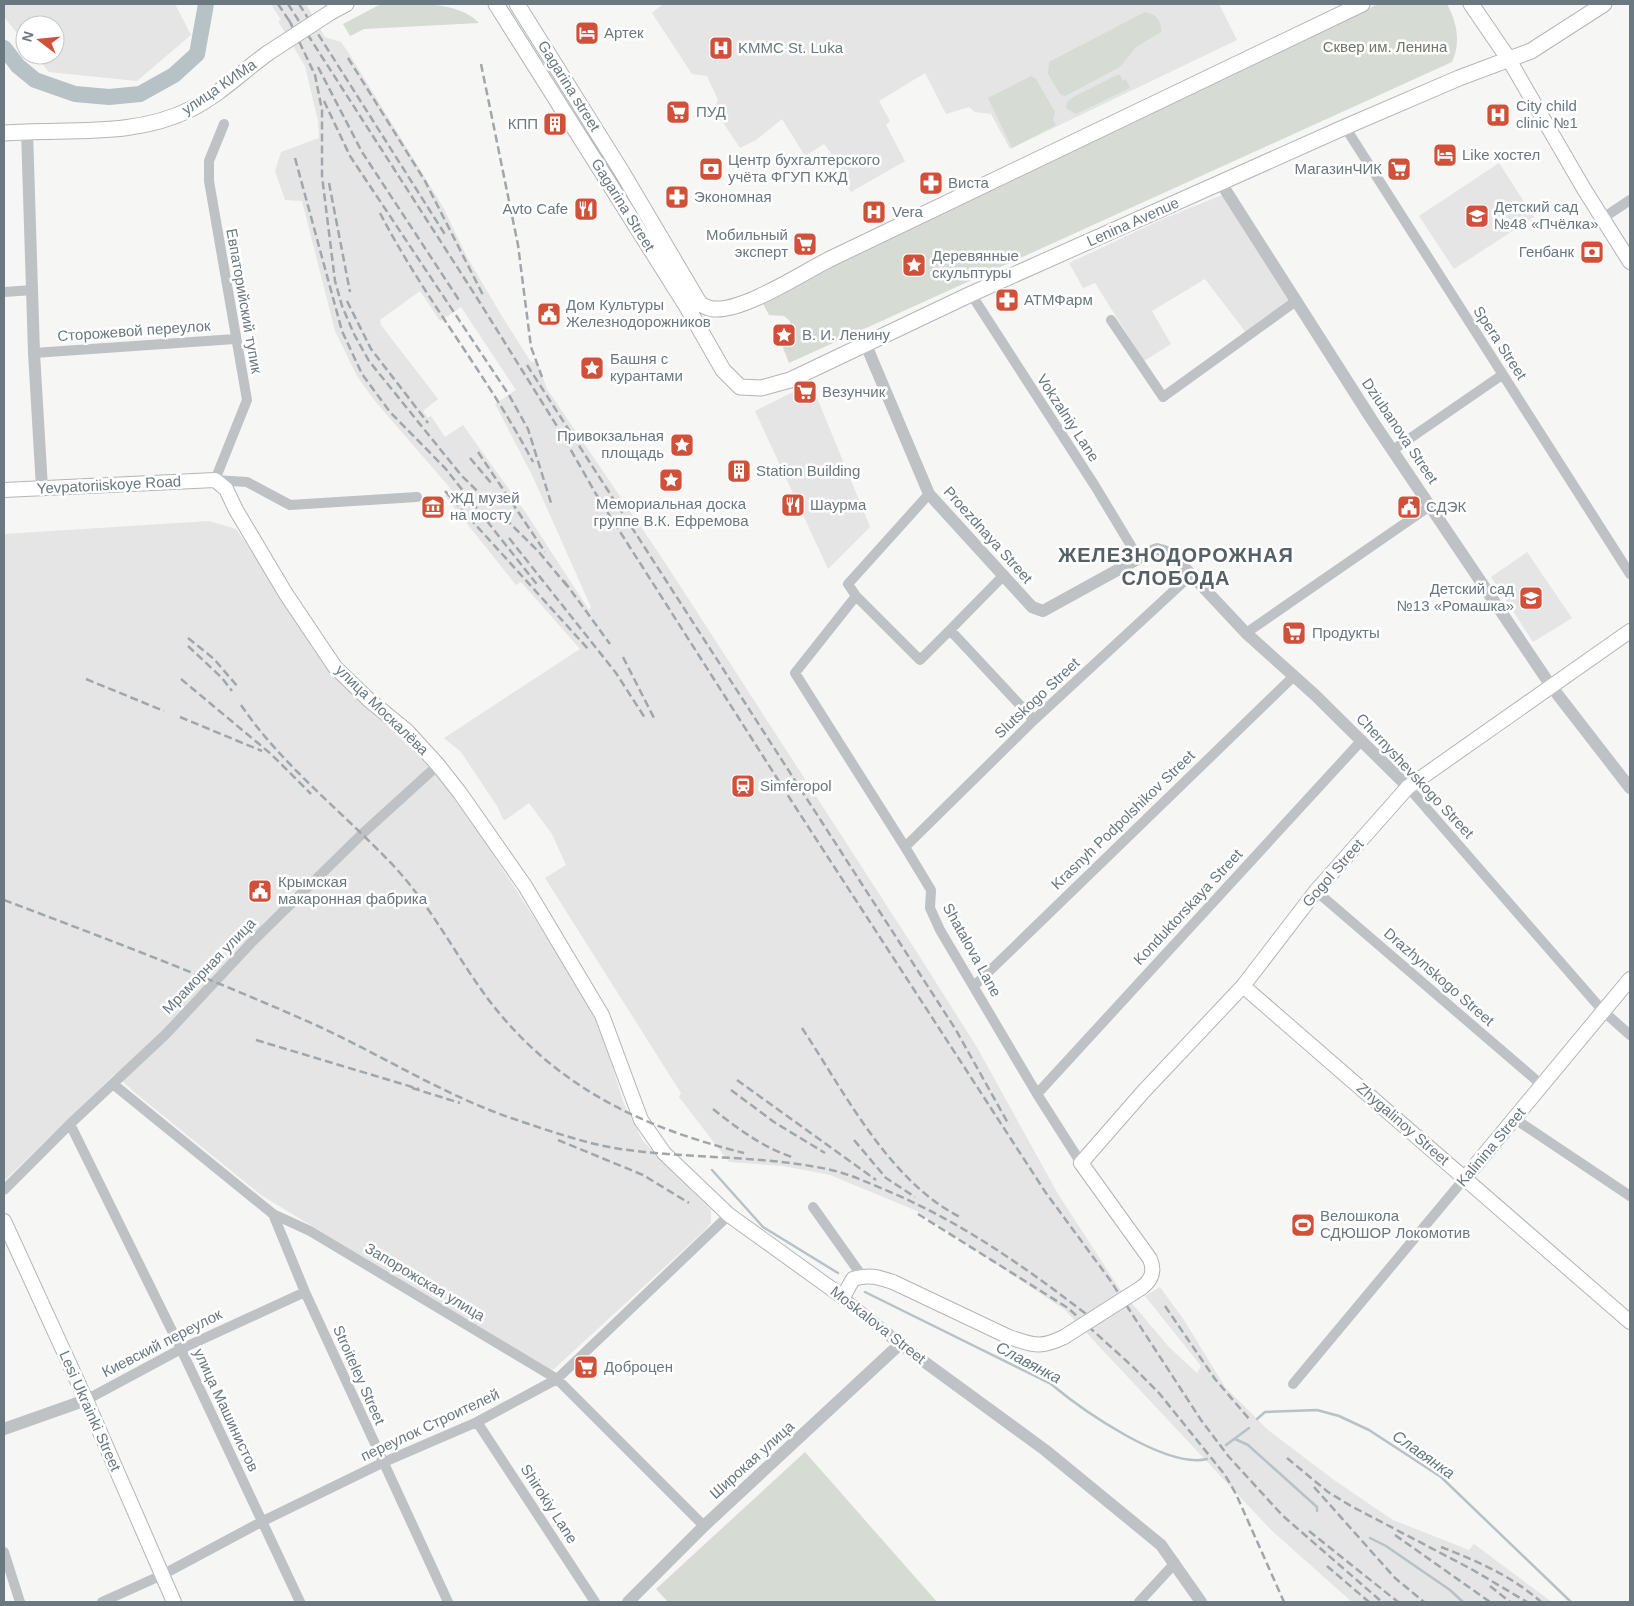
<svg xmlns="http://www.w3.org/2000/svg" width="1634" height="1606" viewBox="0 0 1634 1606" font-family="Arial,sans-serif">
  <rect width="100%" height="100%" fill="#f6f6f4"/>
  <path fill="#e4e5e4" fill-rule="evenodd" d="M4,4H175L191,35L137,81L49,72L35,55H55V25H25V43L4,17Z
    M271,4H306L325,37L341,42L350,55L443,207L467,257L503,318L531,362H537L547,389L662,558L918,954L978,1049L1058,1194L1119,1288L1169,1347L1197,1373L1201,1366L1145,1296L1160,1287L1184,1320L1225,1387L1268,1430L1334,1480L1393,1520L1469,1550L1474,1544L1552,1602H1352L1271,1530L1065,1310L917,1211L830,1175L783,1166L729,1162L679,1097L681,1093L545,878L566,865L552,834L529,803L505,820L503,819L497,806L461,752L444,738L580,649L521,582L516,585L445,496L451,489L374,400L357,376L335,331L302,201L285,200L275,171L281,152L319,138L318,121L305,66L278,21L281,20ZM420,291L440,321L461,307L516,390L495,404L532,475L591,607L589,610L526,513L463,425L445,437L431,416L428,418L423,411L438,399L381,325L380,320Z
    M663,4H1219L1237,40L1010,149L991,114L975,112L969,107L946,114L925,73L879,101L890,121L886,125L905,161L851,192L828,155L831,153L824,144L805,156L782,119L756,140L740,148L722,121L713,113L718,100L707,76L692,74L652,13Z
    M1499,163L1534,217L1454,269L1419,216Z
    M1227,193L1298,299L1247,334L1205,279L1152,311L1171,344L1144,361L1095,283L1083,288L1069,263L1165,218Z
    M811,383L870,527L828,569L755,411Z
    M209,521L236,529L258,560L387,721L423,757L476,828L565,966L598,1021L624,1104L643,1141L711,1210V1223L704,1231L554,1369L549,1370L261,1195L134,1092L115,1074L4,1181V534Z
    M1527,552L1572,618L1533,642L1491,577Z"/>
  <path fill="#d6dbd3" d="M381,4C411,4 458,0 479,23L364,29L350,36L343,24Z
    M1378,4H1447C1457,22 1461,43 1452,62L789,363L783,348L792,337L790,321L784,316L769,315L761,300Z
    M1145,12C1156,14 1162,21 1161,32L1136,47L1120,67L1065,96L1060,94L1048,74L1049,62Z
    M1119,74L1123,81L1126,79L1130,88L1076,114L1066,108L1067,102L1073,97Z
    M1031,76L1036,79L1055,112L1053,120L1056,125L1012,148L988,98Z
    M805,1452L937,1602H668L656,1589Z"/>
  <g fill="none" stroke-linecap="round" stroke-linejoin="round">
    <path stroke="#b6c2c5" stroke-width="2.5" d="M712,1170L763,1227L838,1273
      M865,1292L1051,1384C1082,1410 1166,1469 1207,1459
      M1257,1419L1265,1412L1317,1410L1339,1416L1369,1430L1441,1477L1571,1602
      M1235,1439L1248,1445L1317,1507V1511
      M1226,1445L1249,1428
      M1370,1538L1386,1546L1450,1590L1463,1602"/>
    <path stroke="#b6c2c5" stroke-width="16" d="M4,48L18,66L35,80L75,94L109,97L140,94L174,75L197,54L206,4"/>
    <g stroke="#b1b6b9" stroke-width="16">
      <path id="secondary" d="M1508,58L1584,189L1630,262
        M4,490L215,480L226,489L236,510L286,594L335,667L369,700L407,731L438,765L460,793L525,886L602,1015L641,1120L664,1153L729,1215L843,1297L853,1279C869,1274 878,1277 893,1282L1009,1337C1034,1345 1039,1349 1064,1337
        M1243,986L1630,1322
        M1464,1179L1630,979
        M4,1221L86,1400L174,1602
        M1141,1288C1152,1280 1155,1271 1150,1259L1081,1163L1143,1092L1243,986L1316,891L1408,787L1630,631"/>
    </g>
    <g stroke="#b2b6b9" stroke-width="17">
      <path id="primary" d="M496,4L687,307L723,370L740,387L761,388L790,380L971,294L1345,127L1459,78L1531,51L1604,4
        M517,4L622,172L700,304C704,306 709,309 714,309C744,311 799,275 828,260L1362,4
        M1471,4L1508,58
        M331,12L346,4
        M4,133C66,128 134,138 191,109C219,95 243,71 268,53"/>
    </g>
    <path stroke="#bec2c5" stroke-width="10" d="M224,124L209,161V181L247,400L215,480L247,482L290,505L417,497
      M1345,127L1630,574
      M1603,218L1630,200
      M4,292L33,290
      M971,294L1095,486L1139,559
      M1111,320L1163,397L1296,301
      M34,353L235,339
      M1393,450L1502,375
      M929,494L848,584L856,596L795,673L905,847L931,890L930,908L940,930L1037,1094L1081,1163
      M1004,575L950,630L1034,720
      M856,596L920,660L950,630
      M1246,633L1430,506
      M1408,787L1603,1011L1630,1035
      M905,847L1034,720L1192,574
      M1316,891L1543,1086
      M974,986L1294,676
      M113,1084L273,1214L310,1231L557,1379L704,1526
      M1037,1094L1362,740
      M1515,1119L1630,1196
      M70,1124L181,1349L300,1602
      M4,1190L70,1124L166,1034L251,943L361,835L438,765
      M813,1207L862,1276
      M273,1214L305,1292L448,1602
      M1293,1384L1464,1179
      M86,1400L181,1349L305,1292
      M477,1422L595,1602
      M4,1552L20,1602
      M102,1602L162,1575L263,1521L382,1463L477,1422L557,1379L729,1215
      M1139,1602L1175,1563"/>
    <path stroke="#bec2c5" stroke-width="12" d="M27,131L34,353L42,488
      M1221,183L1372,420L1551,686L1630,788
      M866,345L929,494L1032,607L1043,611L1152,551L1157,549L1171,553L1246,633L1315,695L1408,787
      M843,1297L900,1344L1045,1450L1161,1545L1201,1602
      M4,1429L86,1400
      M628,1602L704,1526L900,1344"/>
    <use href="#secondary" stroke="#fff" stroke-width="14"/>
    <use href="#primary" stroke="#fff" stroke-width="15"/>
    <path stroke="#a0a6aa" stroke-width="2.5" stroke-dasharray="8 4" stroke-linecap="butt" d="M278,4L292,25
      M288,4L477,298L560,431L596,494L796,808L1046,1193L1110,1280L1201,1420L1229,1457L1283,1516L1382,1602
      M299,4L446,236
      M289,20L315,75L322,110V176L335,281L342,306L354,334L369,361L461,475L539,552L568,587
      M348,58L425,181L484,297
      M481,64L518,245L531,347L542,377
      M318,67L362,152L459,300
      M324,101L350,156L509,395L528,429L552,506
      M295,158L342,331L362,374L390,412L445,468L539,587
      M329,183L350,292
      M380,213C425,300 488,376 533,462
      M347,301L371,349L428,423
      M527,365L956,1030L1009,1125
      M478,452L545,552
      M470,458L492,484
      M445,491L589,650
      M509,538L616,673L645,718
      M564,581L610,644
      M188,638L214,659L238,687
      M188,646L222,678L232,691
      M623,657L655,720
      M86,679L164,711
      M181,679L271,754L311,794
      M241,705C280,763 341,811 389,861C429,902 454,953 488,999C554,1086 640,1127 744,1153
      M180,717L262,751
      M4,900C110,940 215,980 318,1026C383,1056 444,1095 511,1118C547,1130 583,1143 620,1149C689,1159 759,1155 827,1169C847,1173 864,1181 883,1189C961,1221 1028,1269 1094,1320
      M802,1028C845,1093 889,1181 960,1217
      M256,1040L419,1089
      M737,1080L876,1180
      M412,1088L460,1103
      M731,1090L774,1122L825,1153
      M713,1109C737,1128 762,1147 792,1157
      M558,1140L643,1175L689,1203
      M854,1140L886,1178L915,1197
      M918,1214L1068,1308L1132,1366L1159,1393L1225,1475L1236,1494L1284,1602
      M1165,1306L1215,1379L1250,1420
      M1287,1458L1328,1492L1351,1506L1473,1570L1527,1602
      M1314,1487L1395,1578L1424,1602
      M1309,1531L1398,1602
      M1395,1535L1490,1602
      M1441,1547C1477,1561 1512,1576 1541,1602
      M1327,1566L1369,1602
      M1490,1586L1510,1602"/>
    <g stroke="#b1b6b9" stroke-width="16" stroke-linecap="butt">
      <path id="secondary-bridge" d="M1064,1337L1141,1288"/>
    </g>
    <g stroke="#b2b6b9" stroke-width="17" stroke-linecap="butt">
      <path id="primary-bridge" d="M268,53L331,12"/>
    </g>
    <use href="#secondary-bridge" stroke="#fff" stroke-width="14"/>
    <use href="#primary-bridge" stroke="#fff" stroke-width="15"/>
  </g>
  <defs>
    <g id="hotel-square" transform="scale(1.25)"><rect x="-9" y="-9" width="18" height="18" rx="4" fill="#d05039" stroke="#fff"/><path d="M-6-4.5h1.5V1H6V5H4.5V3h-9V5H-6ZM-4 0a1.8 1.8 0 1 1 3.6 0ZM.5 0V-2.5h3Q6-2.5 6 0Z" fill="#fff"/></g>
    <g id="hospital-square" transform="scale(1.25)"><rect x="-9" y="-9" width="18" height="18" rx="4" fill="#d05039" stroke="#fff"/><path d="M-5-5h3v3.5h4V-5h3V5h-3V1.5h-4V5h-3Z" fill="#fff"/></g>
    <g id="supermarket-square" transform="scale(1.25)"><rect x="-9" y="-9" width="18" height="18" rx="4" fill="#d05039" stroke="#fff"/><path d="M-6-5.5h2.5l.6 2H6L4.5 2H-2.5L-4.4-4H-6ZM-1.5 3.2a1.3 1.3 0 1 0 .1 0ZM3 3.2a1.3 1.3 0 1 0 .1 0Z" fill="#fff"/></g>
    <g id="building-square" transform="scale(1.25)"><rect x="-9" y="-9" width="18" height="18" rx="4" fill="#d05039" stroke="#fff"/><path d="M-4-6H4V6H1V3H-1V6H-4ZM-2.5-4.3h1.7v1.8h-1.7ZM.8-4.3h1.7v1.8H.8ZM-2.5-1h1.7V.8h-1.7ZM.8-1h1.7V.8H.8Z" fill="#fff"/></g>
    <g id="bank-square" transform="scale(1.25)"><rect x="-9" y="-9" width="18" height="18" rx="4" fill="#d05039" stroke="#fff"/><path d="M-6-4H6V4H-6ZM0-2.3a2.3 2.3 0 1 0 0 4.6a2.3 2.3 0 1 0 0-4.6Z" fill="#fff"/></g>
    <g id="pharmacy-square" transform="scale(1.25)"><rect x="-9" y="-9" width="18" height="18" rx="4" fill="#d05039" stroke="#fff"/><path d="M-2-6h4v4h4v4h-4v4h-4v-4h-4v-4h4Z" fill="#fff"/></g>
    <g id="restaurant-square" transform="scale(1.25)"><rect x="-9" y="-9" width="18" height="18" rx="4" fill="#d05039" stroke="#fff"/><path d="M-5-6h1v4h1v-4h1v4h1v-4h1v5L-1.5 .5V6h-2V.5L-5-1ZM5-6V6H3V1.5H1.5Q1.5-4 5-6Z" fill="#fff"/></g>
    <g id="school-square" transform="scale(1.25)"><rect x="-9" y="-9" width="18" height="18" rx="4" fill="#d05039" stroke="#fff"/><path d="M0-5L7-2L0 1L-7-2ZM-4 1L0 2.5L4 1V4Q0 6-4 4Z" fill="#fff"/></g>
    <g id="sight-square" transform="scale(1.25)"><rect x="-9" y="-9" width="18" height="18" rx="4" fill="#d05039" stroke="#fff"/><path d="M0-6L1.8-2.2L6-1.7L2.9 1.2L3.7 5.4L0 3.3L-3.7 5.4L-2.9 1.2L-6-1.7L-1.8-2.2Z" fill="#fff"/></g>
    <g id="civic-square" transform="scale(1.25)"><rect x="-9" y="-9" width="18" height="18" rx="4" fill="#d05039" stroke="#fff"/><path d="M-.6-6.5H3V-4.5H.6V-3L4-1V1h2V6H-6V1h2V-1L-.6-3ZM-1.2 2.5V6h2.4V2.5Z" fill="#fff"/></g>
    <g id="museum-square" transform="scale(1.25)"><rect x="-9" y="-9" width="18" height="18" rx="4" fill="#d05039" stroke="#fff"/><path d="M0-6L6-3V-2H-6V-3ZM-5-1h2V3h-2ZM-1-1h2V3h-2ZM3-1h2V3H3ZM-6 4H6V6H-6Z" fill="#fff"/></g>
    <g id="station-square" transform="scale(1.25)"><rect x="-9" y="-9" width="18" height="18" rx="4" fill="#d05039" stroke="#fff"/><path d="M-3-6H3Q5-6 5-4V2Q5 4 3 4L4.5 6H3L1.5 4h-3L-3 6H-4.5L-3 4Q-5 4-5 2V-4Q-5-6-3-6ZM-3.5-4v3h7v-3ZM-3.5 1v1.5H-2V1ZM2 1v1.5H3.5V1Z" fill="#fff"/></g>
    <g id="stadium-square" transform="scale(1.25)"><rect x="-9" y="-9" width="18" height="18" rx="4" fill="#d05039" stroke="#fff"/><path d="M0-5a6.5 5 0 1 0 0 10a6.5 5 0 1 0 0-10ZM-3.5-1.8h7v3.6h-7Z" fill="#fff"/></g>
  </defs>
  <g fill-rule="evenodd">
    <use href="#hotel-square" x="587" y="33"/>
    <use href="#hospital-square" x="721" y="48"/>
    <use href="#supermarket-square" x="678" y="112"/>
    <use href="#hospital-square" x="1498" y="115"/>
    <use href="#building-square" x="555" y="124"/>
    <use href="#hotel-square" x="1445" y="155"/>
    <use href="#bank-square" x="711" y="169"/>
    <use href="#supermarket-square" x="1399" y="169"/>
    <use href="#pharmacy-square" x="931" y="183"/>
    <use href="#pharmacy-square" x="677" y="197"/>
    <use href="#restaurant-square" x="586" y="209"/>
    <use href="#hospital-square" x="874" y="212"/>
    <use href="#school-square" x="1477" y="216"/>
    <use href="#supermarket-square" x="805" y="244"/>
    <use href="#bank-square" x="1592" y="252"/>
    <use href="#sight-square" x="914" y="265"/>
    <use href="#pharmacy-square" x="1007" y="300"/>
    <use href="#civic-square" x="549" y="314"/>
    <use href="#sight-square" x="784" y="335"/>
    <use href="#sight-square" x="592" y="368"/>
    <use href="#supermarket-square" x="805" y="392"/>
    <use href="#sight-square" x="682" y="445"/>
    <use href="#building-square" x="739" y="471"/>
    <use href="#sight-square" x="671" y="480"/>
    <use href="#restaurant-square" x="793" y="505"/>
    <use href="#museum-square" x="433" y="507"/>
    <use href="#civic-square" x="1409" y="507"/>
    <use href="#school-square" x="1531" y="598"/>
    <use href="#supermarket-square" x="1294" y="633"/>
    <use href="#station-square" x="743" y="786"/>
    <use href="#civic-square" x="260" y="891"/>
    <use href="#stadium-square" x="1303" y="1225"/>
    <use href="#supermarket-square" x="586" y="1367"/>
  </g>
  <g text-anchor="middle" stroke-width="5" stroke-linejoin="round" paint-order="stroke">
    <g font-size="15" fill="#697881" stroke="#fff" text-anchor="start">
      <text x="604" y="38">Артек</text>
      <text x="738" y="53">KMMC St. Luka</text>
      <text x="1516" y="111">City child<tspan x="1516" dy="17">clinic №1</tspan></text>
      <text x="696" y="117">ПУД</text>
      <text x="538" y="129" text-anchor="end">КПП</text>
      <text x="1462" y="160">Like хостел</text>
      <text x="728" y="165">Центр бухгалтерского<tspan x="728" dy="17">учёта ФГУП КЖД</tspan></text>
      <text x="1382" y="174" text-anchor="end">МагазинЧИК</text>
      <text x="948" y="188">Виста</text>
      <text x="694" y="202">Экономная</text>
      <text x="1494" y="212">Детский сад<tspan x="1494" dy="17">№48 «Пчёлка»</tspan></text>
      <text x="568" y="214" text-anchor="end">Avto Cafe</text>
      <text x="892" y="217">Vera</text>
      <text x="788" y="240" text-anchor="end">Мобильный<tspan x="788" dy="17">эксперт</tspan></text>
      <text x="1574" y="257" text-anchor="end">Генбанк</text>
      <text x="932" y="261">Деревянные<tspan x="932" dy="17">скульптуры</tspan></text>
      <text x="1024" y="305">АТМФарм</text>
      <text x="566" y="310">Дом Культуры<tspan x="566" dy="17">Железнодорожников</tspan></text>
      <text x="802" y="340">В. И. Ленину</text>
      <text x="610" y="364">Башня с<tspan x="610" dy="17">курантами</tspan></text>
      <text x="822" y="397">Везунчик</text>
      <text x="664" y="441" text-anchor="end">Привокзальная<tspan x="664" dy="17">площадь</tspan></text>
      <text x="756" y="476">Station Building</text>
      <text x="450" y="503">ЖД музей<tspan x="450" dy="17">на мосту</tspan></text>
      <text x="671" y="509" text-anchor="middle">Мемориальная доска<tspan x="671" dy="17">группе В.К. Ефремова</tspan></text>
      <text x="810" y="510">Шаурма</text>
      <text x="1426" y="512">СДЭК</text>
      <text x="1514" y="594" text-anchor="end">Детский сад<tspan x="1514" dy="17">№13 «Ромашка»</tspan></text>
      <text x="1312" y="638">Продукты</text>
      <text x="760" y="791">Simferopol</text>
      <text x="278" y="887">Крымская<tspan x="278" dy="17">макаронная фабрика</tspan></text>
      <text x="1320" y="1221">Велошкола<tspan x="1320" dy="17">СДЮШОР Локомотив</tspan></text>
      <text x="604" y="1372">Доброцен</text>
    </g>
    <g font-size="15" fill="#6c7967" stroke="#fff">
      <text x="1385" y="52">Сквер им. Ленина</text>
    </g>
    <g font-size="15" fill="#697881" stroke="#fff">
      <text transform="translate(569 86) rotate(58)" y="5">Gagarina street</text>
      <text transform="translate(219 87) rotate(-34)" y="5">улица КИМа</text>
      <text transform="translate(623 205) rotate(58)" y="5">Gagarina Street</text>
      <text transform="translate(1133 222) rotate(-24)" y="5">Lenina Avenue</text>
      <text transform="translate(244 301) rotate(80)" y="5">Евпаторийский тупик</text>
      <text transform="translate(134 331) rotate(-4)" y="5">Сторожевой переулок</text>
      <text transform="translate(1500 343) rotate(57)" y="5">Spera Street</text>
      <text transform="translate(1068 418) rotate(57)" y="5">Vokzalniy Lane</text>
      <text transform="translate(1400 431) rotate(56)" y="5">Dziubanova Street</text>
      <text transform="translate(109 485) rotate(-3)" y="5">Yevpatoriiskoye Road</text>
      <text transform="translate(988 535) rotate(48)" y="5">Proezdnaya Street</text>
      <text transform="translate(1037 698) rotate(-43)" y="5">Slutskogo Street</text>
      <text transform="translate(382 710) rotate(44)" y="5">улица Москалёва</text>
      <text transform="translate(1415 776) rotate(47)" y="5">Chernyshevskogo Street</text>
      <text transform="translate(1123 820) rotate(-44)" y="5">Krasnyh Podpolshikov Street</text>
      <text transform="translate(1333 873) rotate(-49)" y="5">Gogol Street</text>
      <text transform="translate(1188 907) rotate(-47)" y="5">Konduktorskaya Street</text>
      <text transform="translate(972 950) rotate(61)" y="5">Shatalova Lane</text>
      <text transform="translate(209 966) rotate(-46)" y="5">Мраморная улица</text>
      <text transform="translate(1439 977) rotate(41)" y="5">Drazhynskogo Street</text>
      <text transform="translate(1403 1124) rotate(41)" y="5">Zhygalinoy Street</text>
      <text transform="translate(1491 1147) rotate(-50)" y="5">Kalinina Street</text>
      <text transform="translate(425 1282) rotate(31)" y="5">Запорожская улица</text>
      <text transform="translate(878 1325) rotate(38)" y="5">Moskalova Street</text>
      <text transform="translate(162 1343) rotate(-27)" y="5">Киевский переулок</text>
      <text transform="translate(359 1375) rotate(66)" y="5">Stroiteley Street</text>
      <text transform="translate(226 1410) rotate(65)" y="5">улица Машинистов</text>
      <text transform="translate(90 1411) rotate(66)" y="5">Lesi Ukrainki Street</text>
      <text transform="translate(430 1425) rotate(-25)" y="5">переулок Строителей</text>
      <text transform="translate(752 1460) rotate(-42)" y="5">Широкая улица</text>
      <text transform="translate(549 1504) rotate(57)" y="5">Shirokiy Lane</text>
    </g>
    <g font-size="16" font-style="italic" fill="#64797e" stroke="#fff">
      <text transform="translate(1029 1362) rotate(28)" y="6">Славянка</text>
      <text transform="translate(1424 1454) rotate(35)" y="6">Славянка</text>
    </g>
    <g font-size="20" font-weight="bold" letter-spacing="1" fill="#566167" stroke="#fff">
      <text x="1176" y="562">ЖЕЛЕЗНОДОРОЖНАЯ<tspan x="1176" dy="23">СЛОБОДА</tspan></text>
    </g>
  </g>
  <rect width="1634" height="1606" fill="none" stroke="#697881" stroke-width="10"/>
  <g transform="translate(40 40) rotate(286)"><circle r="24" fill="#ffffff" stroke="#c3c9cd"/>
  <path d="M0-4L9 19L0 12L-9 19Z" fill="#d05039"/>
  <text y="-8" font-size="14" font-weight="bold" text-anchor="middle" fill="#697881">N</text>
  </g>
</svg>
